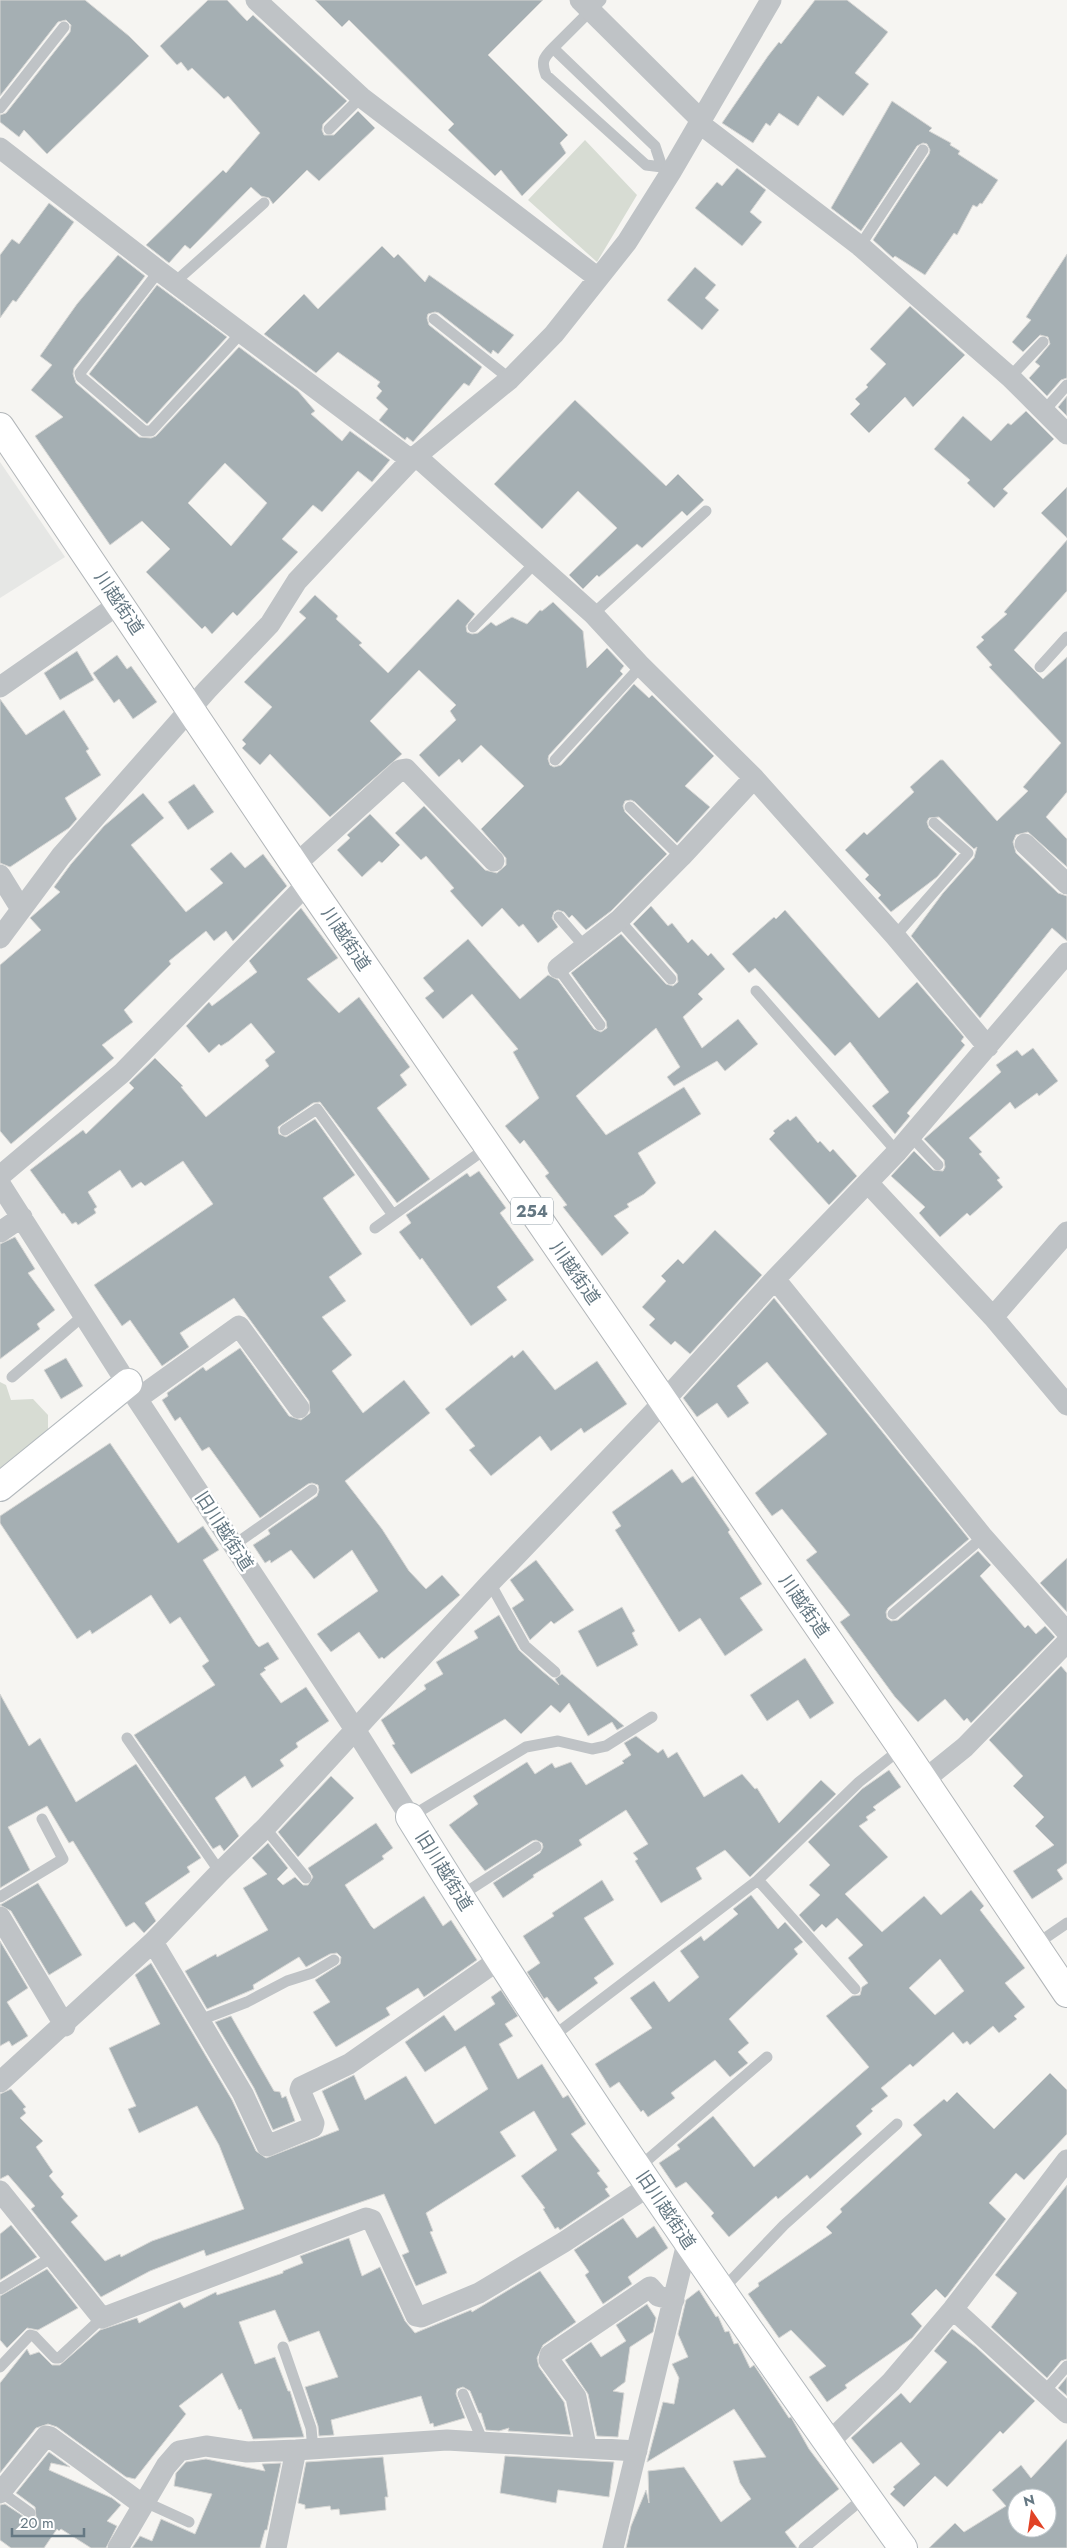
<svg xmlns="http://www.w3.org/2000/svg" width="1067" height="2548" viewBox="0 0 1067 2548" font-family="Jost,'Noto Sans JP',sans-serif">
  <rect width="100%" height="100%" fill="#f6f5f2"/>
  <path fill="#e6e7e5" d="M0,462L65,557L0,598Z"/>
  <path fill="#d7dcd3" d="M585,140L637,195L597,262L528,200Z
    M0,1382L6,1385L11,1400L33,1399L48,1415V1429L21,1457L0,1468Z"/>
  <path fill="#a5afb3" stroke="#d7d7d5" fill-rule="evenodd" d="M0,0H85L129,36L149,56L47,154L24,130L19,137L0,122V115L6,113L70,32L71,25L66,20L58,22L0,96Z
    M208,0H227L247,21L253,15L347,101L323,124L322,130L324,135H334L358,111L375,128L319,181L307,170L273,204L269,198L261,196L251,187L190,249L185,245L169,263L146,245L223,170L226,173L260,133L228,96L224,99L192,68L188,71L181,62L177,65L160,46Z
    M315,0H543L488,55L568,135L560,143L566,153L522,196L501,170L495,176L448,130L454,124L349,20L342,27Z
    M815,0H847L888,32L855,73L869,84L843,116L818,96L798,126L779,113L770,126L766,123L753,143L722,123L768,56L779,42L781,44Z
    M892,101L932,128L929,131L951,143L950,145L960,151L958,154L998,180L982,204L980,203L977,207L973,205L957,235L954,233L925,275L895,256L893,258L873,240L929,154L930,150L927,144L923,143L917,146L861,231L831,208Z
    M737,168L766,190L750,212L762,222L742,246L695,208L717,182L722,186Z
    M49,203L74,222L16,302L13,300L0,318V255L12,239L19,244Z
    M382,246L394,258L398,254L425,282L429,275L514,335L498,354L493,350L491,354L439,313L435,312L428,314L427,318L429,325L482,367L469,386L464,383L413,442L407,437L405,440L379,420L388,409L376,398L382,391L377,386L380,382L338,352L316,373L264,334L304,294L318,309Z
    M1067,254V378L1061,380L1047,396L1029,378L1040,366L1035,362L1050,344L1048,337L1040,335L1023,352L1012,342L1031,320L1026,317Z
    M118,255L145,276L74,368L73,374L76,383L139,437L151,438L156,436L239,347L298,391L315,411L311,414L342,441L350,431L390,460L372,482L358,471L322,512L313,505L282,539L298,552L237,616L233,612L212,634L205,626L202,629L146,572L170,549L142,521L110,545L35,436L63,417L31,390L52,365L40,356L77,304ZM225,463L267,503L231,546L188,503Z
    M695,267L716,285L705,298L719,310L702,330L667,300Z
    M157,285L227,337L147,424L89,374Z
    M910,306L965,355L913,407L905,397L869,433L850,414L860,404L855,399L868,387L866,385L886,364L870,349Z
    M1067,396V416L1058,407Z
    M575,400L666,486L678,474L704,500L687,516L682,511L642,548L637,544L599,577L597,575L583,589L569,575L617,528L578,491L542,529L494,484Z
    M1026,411L1054,439L1003,489L1008,493L994,508L967,483L970,480L934,449L963,416L991,441L1008,423L1011,425Z
    M1067,487V538L1041,513Z
    M1067,540V591L1014,650L1043,679L1067,657V792L1046,817L1067,839V867L1028,832L1016,835L1013,842L1016,853L1058,893L1067,896V941L1052,928L980,1018L911,936L943,893L974,858L977,847L974,849L939,817L929,818L927,822L929,828L957,854L937,877L891,912L878,898L881,895L865,879L869,875L845,850L864,832L867,835L914,792L910,787L940,760H943L997,821L1028,791L1023,787L1061,743L989,667L992,665L976,647L984,640L981,637L1007,614L1004,612Z
    M315,595L338,616L336,619L362,643L359,645L388,673L458,599L475,614L466,626L467,632L472,634L478,633L491,622L496,626L512,617L527,624L540,610L542,611L553,602L583,631L587,668L607,648L624,666L620,671L623,674L549,755L548,759L550,765L554,767L561,765L634,684L649,698L652,695L714,756L685,786L710,807L677,843L635,802L631,800L625,801L623,806L625,812L667,854L611,911L586,930L572,915L569,918L564,912L558,910L554,912L552,918L558,927L538,943L523,924L519,927L502,908L482,927L450,891L454,888L426,856L421,860L395,833L424,806L485,870L497,873L506,865V858L481,829L524,786L481,745L462,763L459,759L439,777L419,755L456,720L450,711L456,705L419,670L370,721L402,754L330,817L270,754L260,765L242,748L246,744L242,740L272,707L244,682L306,618L299,612Z
    M77,651L94,680L60,700L44,673Z
    M117,655L127,669L131,666L157,702L133,719L119,699L114,703L93,673Z
    M0,699L26,735L64,710L89,749L86,751L101,775L65,798L77,819L69,828L10,867L0,863Z
    M194,784L214,812L188,830L168,802Z
    M143,793L164,818L131,845L186,912L223,883L210,869L231,852L245,868L263,854L287,886L233,941L226,931L214,941L206,931L169,961L171,964L124,1010L133,1022L102,1045L114,1058L11,1144L0,1131V965L41,930L30,918L60,892L54,887L71,864L104,826Z
    M370,814L400,845L382,863L379,861L362,877L337,850L350,838L347,835Z
    M651,906L668,926L672,923L688,943L692,939L708,956L711,953L725,969L698,994L703,999L683,1017L702,1048L738,1019L758,1044L725,1071L717,1061L674,1086L667,1077L680,1067L656,1028L576,1096L606,1135L684,1087L701,1114L638,1153L656,1183L644,1194L627,1204L629,1207L614,1216L629,1233L602,1256L563,1207L567,1205L545,1176L549,1173L524,1140L520,1144L505,1126L539,1098L513,1052L518,1049L472,994L443,1019L425,998L434,991L423,978L468,939L520,999L548,975L558,980L594,1029L601,1032L607,1028L606,1021L571,973L621,934L666,984L673,986L678,982L677,974L633,924Z
    M301,908L338,958L307,979L339,1013L359,997L410,1067L400,1075L407,1085L377,1108L430,1179L397,1203L320,1102L313,1103L278,1127L279,1134L286,1137L315,1119L355,1175L323,1198L362,1254L329,1277L346,1301L322,1317L352,1355L332,1371L363,1413L404,1380L430,1413L345,1481L382,1529L409,1571L426,1589L442,1575L460,1595L384,1659L382,1657L379,1659L359,1632L331,1652L317,1634L378,1591L352,1550L314,1579L291,1550L271,1563L270,1560L265,1563L253,1545L270,1534L268,1530L317,1496L319,1490L318,1485L312,1483L308,1484L260,1518L209,1447L202,1451L180,1417L175,1421L162,1400L168,1396L167,1393L203,1367L206,1371L240,1348L289,1416L301,1420L310,1413L309,1401L234,1298L180,1333L189,1347L162,1366L130,1320L122,1326L94,1285L213,1204L183,1161L145,1186L141,1182L132,1188L120,1170L88,1192L97,1207L94,1209L96,1213L78,1225L76,1222L72,1224L64,1213L62,1214L30,1170L83,1130L86,1134L134,1088L129,1083L155,1058L183,1086L181,1087L206,1117L269,1066L265,1060L275,1052L251,1023L229,1041L221,1046L219,1044L209,1053L186,1026L209,1002L212,1006L257,972L249,961Z
    M785,910L879,1018L917,982L964,1037L961,1041L965,1045L907,1113L910,1116L895,1134L872,1106L889,1092L850,1042L835,1056L755,968L749,973L732,954L774,917L776,919Z
    M1033,1048L1058,1081L1039,1096L1037,1093L1015,1109L1010,1102L969,1138L982,1152L979,1154L1000,1178L997,1180L1003,1187L970,1216L967,1213L940,1237L919,1213L925,1207L891,1176L914,1151L933,1170L943,1171L945,1167L944,1160L924,1139L1001,1072L996,1065L1017,1050L1022,1056Z
    M796,1116L818,1143L820,1141L830,1152L833,1149L857,1176L829,1205L769,1139L775,1133L773,1131L788,1119L790,1121Z
    M479,1171L506,1208L500,1213L534,1260L497,1287L507,1300L471,1326L422,1258L420,1260L399,1232L411,1223L406,1215L467,1173L470,1177Z
    M715,1230L762,1275L690,1354L675,1341L671,1345L649,1325L655,1319L642,1307L666,1281L661,1276L678,1259L683,1264Z
    M15,1237L35,1269L28,1273L55,1310L37,1324L40,1329L0,1359V1244Z
    M774,1298L969,1539L888,1608L886,1612L887,1618L891,1621L898,1620L978,1551L991,1565L980,1576L1025,1628L1028,1625L1036,1634L1045,1626L1055,1637L971,1723L967,1718L964,1721L945,1699L918,1722L895,1697L840,1622L850,1615L806,1560L817,1552L782,1509L772,1516L755,1493L827,1434L781,1379L767,1362L737,1386L749,1403L728,1418L717,1403L697,1417L683,1398Z
    M523,1350L555,1390L597,1361L627,1404L584,1433L581,1428L551,1451L540,1436L491,1476L469,1450L475,1446L445,1409L512,1355L514,1358Z
    M66,1358L83,1386L61,1399L44,1370Z
    M110,1443L178,1543L203,1526L219,1550L203,1560L256,1644L259,1647L268,1642L279,1659L264,1668L266,1670L260,1674L281,1703L306,1687L329,1721L296,1743L298,1747L280,1760L284,1766L252,1788L245,1776L215,1798L239,1836L224,1851L220,1845L213,1849L134,1735L215,1685L202,1666L209,1661L180,1617L170,1624L151,1595L92,1634L90,1630L77,1639L0,1523V1516Z
    M672,1469L682,1483L693,1476L730,1530L728,1532L762,1584L740,1598L763,1630L725,1656L700,1618L679,1632L615,1530L621,1526L612,1512Z
    M1067,1558V1612L1040,1583Z
    M536,1560L574,1610L554,1624L551,1621L530,1640L512,1608L524,1600L510,1580Z
    M622,1607L635,1631L632,1633L638,1645L597,1667L578,1631Z
    M499,1615L519,1650L542,1671L559,1685L555,1679L562,1674L624,1726L617,1730L612,1722L588,1736L569,1703L560,1713L551,1705L521,1734L505,1719L411,1774L392,1745L395,1744L381,1720L426,1689L424,1685L443,1674L436,1662L478,1638L474,1631Z
    M805,1658L834,1703L810,1719L798,1700L767,1721L750,1695Z
    M1061,1666L1067,1673V1863L1057,1870L1063,1879L1032,1899L1013,1871L1054,1845L1035,1826L1044,1817L1013,1786L1023,1776L989,1740Z
    M0,1694L29,1746L40,1738L76,1802L136,1764L201,1858L187,1867L190,1872L145,1903L156,1921L144,1933L134,1922L126,1927L73,1841L69,1843L47,1806L8,1827L30,1870L0,1888Z
    M636,1736L658,1753L663,1749L668,1758L677,1752L704,1797L742,1774L755,1789L757,1788L779,1823L821,1780L836,1794L750,1877L725,1850L696,1868L702,1879L661,1903L635,1861L638,1859L633,1853L648,1844L626,1810L579,1840L582,1845L533,1875L534,1877L503,1898L493,1883L540,1853L543,1847L542,1843L536,1840L532,1841L485,1871L449,1825L478,1804L473,1796L527,1762L535,1774L552,1763L555,1768L571,1762L586,1785L624,1763L622,1761L631,1755L624,1743Z
    M889,1770L901,1787L873,1807L876,1810L866,1817L868,1820L859,1826L888,1857L845,1894L882,1932L924,1896L941,1915L971,1890L984,1906L980,1910L1025,1968L1005,1983L1025,2007L1014,2016L1017,2019L999,2033L993,2026L970,2045L967,2041L963,2044L953,2032L913,2067L910,2064L881,2088L888,2096L871,2109L873,2111L856,2126L862,2134L810,2179L807,2175L778,2199L776,2196L729,2237L711,2216L714,2213L686,2182L676,2188L659,2163L680,2149L677,2145L713,2116L754,2167L869,2067L826,2016L852,1996L860,1995L862,1987L868,1983L848,1958L863,1945L837,1918L826,1928L822,1924L814,1932L799,1915L820,1895L809,1885L830,1865L808,1842L862,1789ZM940,1959L964,1991L935,2015L909,1988Z
    M331,1776L354,1798L298,1857L278,1832Z
    M376,1823L393,1848L382,1856L384,1859L345,1885L371,1926L374,1929L424,1896L443,1926L451,1920L477,1960L424,1997L418,1988L386,2008L390,2015L336,2047L313,2012L330,2002L315,1980L340,1964L341,1957L337,1953L330,1954L306,1967L299,1957L253,1985L254,1989L207,2009L185,1971L216,1954L217,1957L268,1930L243,1888L267,1874L252,1858L268,1843L288,1868L277,1879L283,1885L295,1877L303,1885H308L313,1877L308,1868Z
    M602,1880L614,1900L584,1918L614,1964L594,1978L598,1983L558,2012L547,1997L544,1999L527,1972L540,1963L523,1936L554,1916L552,1913Z
    M38,1883L82,1955L49,1975L11,1911L0,1905Z
    M751,1895L778,1929L785,1922L803,1942L794,1949L798,1954L729,2019L749,2043L738,2052L748,2063L730,2077L715,2060L671,2093L675,2098L648,2117L643,2110L641,2112L619,2082L610,2088L595,2064L652,2028L630,1998L654,1981L669,2002L699,1977L680,1951L701,1936L704,1941L738,1914L733,1909Z
    M0,1941L28,1988L7,2002L28,2036L12,2046L9,2041L0,2046Z
    M151,1963L232,2100L256,2151L266,2158L339,2130L322,2091L354,2075L365,2100L406,2076L435,2124L488,2089L465,2046L425,2072L405,2042L444,2015L455,2031L495,2004L491,1997L501,1990L518,2016L505,2024L513,2036L499,2044L518,2079L542,2064L563,2098L568,2095L586,2124L571,2134L600,2171L597,2173L608,2187L605,2189L610,2196L560,2230L558,2227L555,2229L543,2209L545,2208L521,2176L557,2150L534,2111L500,2132L516,2156L426,2213L433,2231L430,2232L447,2273L416,2286L402,2255L409,2252L384,2194L206,2256L204,2250L150,2271L101,2297L31,2209L35,2206L8,2175L0,2179V2094L11,2089L26,2107L23,2109L26,2113L20,2118L43,2141L36,2147L53,2172L49,2176L64,2194L61,2197L78,2216L71,2222L105,2261L120,2254L121,2257L152,2241L244,2209L219,2145L197,2106L139,2133L128,2109L136,2106L109,2048L160,2024L135,1975Z
    M231,2016L274,2091L280,2092L282,2098L286,2096L295,2121L273,2130L254,2088L215,2022Z
    M1050,2073L1067,2090V2134L1024,2180L1016,2173L989,2203L1006,2219L947,2296L945,2298L936,2289L911,2314L922,2326L912,2338L845,2385L847,2388L827,2402L809,2377L826,2366L791,2330L779,2338L748,2294L759,2286L758,2283L832,2233L826,2227L842,2212L840,2209L922,2135L913,2125L944,2099L947,2102L957,2092L994,2129Z
    M1067,2185V2359L1061,2361L1047,2378L991,2327L1017,2293L995,2275Z
    M623,2218L637,2238L654,2226L668,2248L628,2277L632,2284L603,2304L585,2275L589,2272L574,2250Z
    M11,2225L37,2257L0,2280V2234Z
    M349,2238L362,2276L380,2267L405,2321L415,2333L471,2310L472,2312L540,2271L576,2322L543,2345L537,2358L539,2367L564,2402L571,2435L508,2431L509,2428L499,2431L486,2430L481,2413H479L470,2391L463,2387L457,2389L456,2394L465,2418L434,2427L433,2423L430,2424L421,2396L331,2420L334,2435L319,2436L318,2426L305,2387L338,2377L319,2331L289,2342L275,2310L239,2322L255,2364L275,2357L288,2391H290L304,2437L253,2439L241,2409L239,2410L222,2373L179,2406L186,2414L135,2479L126,2477L57,2427L48,2424L36,2428L0,2473V2383L27,2349L30,2355L39,2352L52,2365H60L100,2330L137,2318L139,2323L180,2302L184,2308L216,2292L217,2295L283,2273V2271L303,2263L300,2256Z
    M47,2269L78,2308L38,2330L27,2328L7,2348L0,2340V2296Z
    M699,2290L716,2317L718,2316L725,2332L729,2331L734,2344L738,2343L750,2368L754,2365L789,2418L791,2417L809,2449L839,2489L785,2532L797,2548H626L631,2526L646,2490L649,2503L648,2471L684,2467L721,2522L751,2499L740,2483L733,2461L766,2457L734,2409L647,2462L663,2402L674,2404L679,2378L672,2364L688,2357L678,2334L686,2300Z
    M647,2304L656,2318L653,2332L630,2347L625,2382L613,2391L624,2393L618,2437L597,2436L588,2394L565,2360L591,2342L601,2357L626,2341L616,2325Z
    M952,2329L976,2347L1035,2401L1003,2434L1000,2431L947,2487L935,2476L904,2507L890,2494L895,2489L893,2487L920,2464L901,2442L873,2464L851,2438L901,2393L910,2403L947,2362L934,2351Z
    M1067,2377V2396L1058,2388Z
    M1067,2439V2548H929L955,2523L964,2532L1006,2506L992,2490L1021,2465L1031,2478ZM1017,2498H1047V2528H1017Z
    M49,2452L70,2467L51,2463L49,2470L112,2498L121,2505L107,2521L117,2526L106,2548H91L61,2529L59,2531L57,2529L44,2548H11L0,2540V2505L5,2504L29,2520L36,2517L35,2507L16,2493Z
    M505,2456L614,2462L609,2497L558,2490L556,2503L500,2493Z
    M383,2457L388,2497H385L386,2510L340,2515L339,2509L331,2510L330,2506L305,2509V2505L298,2503L306,2462Z
    M206,2459L265,2471L262,2464L281,2463L267,2530H265L260,2548H132L140,2536L152,2541L161,2519L195,2534L212,2494L174,2486L176,2473L186,2462Z"/>
  <g fill="none" stroke-linecap="round" stroke-linejoin="round">
    <g stroke="#b3b9bd" stroke-width="30">
      <path id="secondary" d="M0,1487L128,1383
        M410,1817C564,2067 732,2309 903,2548"/>
    </g>
    <g stroke="#b2b6b9" stroke-width="30">
      <path id="highway" d="M0,427L295,865L902,1748L1067,1993"/>
    </g>
    <path stroke="#bfc3c6" stroke-width="11" d="M553,48L601,0
      M0,108L64,27
      M329,129L361,97
      M662,167L655,146L553,48C543,58 541,62 546,75L646,165L662,167L671,172
      M860,246L923,150
      M159,271L80,373L81,377L144,431H151L242,332
      M175,282L264,203
      M434,319L510,379
      M1010,377L1043,342
      M1044,411L1067,385
      M593,614L706,511
      M473,627L535,563
      M1040,667L1067,637
      M555,760L641,666
      M630,807L681,857
      M559,917L584,946
      M619,920L671,979
      M895,936L968,853L934,823
      M558,968L600,1025
      M756,991L897,1152
      M285,1130L317,1109L393,1215
      M911,1136L938,1165
      M375,1228L488,1147
      M12,1377L84,1315
      M234,1545L312,1490
      M490,1583L525,1646L555,1672
      M893,1614L983,1537
      M127,1738L220,1872
      M410,1817L526,1747L558,1741L592,1749L606,1746L652,1717
      M265,1828L306,1878
      M460,1896L536,1847
      M0,1897L63,1859L42,1819
      M1035,1945L1067,1923
      M855,1989L758,1880L859,1782L902,1748
      M200,2020L247,2002L287,1981L312,1973L334,1960
      M552,2037L758,1880
      M638,2168L767,2057
      M0,2289L54,2256
      M721,2291L784,2225L897,2124
      M283,2347L311,2428L313,2449
      M0,2367L30,2335L34,2336L55,2358H59L102,2318
      M1044,2392L1067,2366
      M463,2394L483,2442
      M1,2492L30,2513
      M145,2502L189,2522
      M804,2548L866,2496"/>
    <path stroke="#bfc3c6" stroke-width="21" d="M256,0L361,97L598,278
      M580,0L701,120
      M699,123L860,246L1010,377L1067,434
      M0,148L159,271L411,460
      M416,456L593,614L641,666L754,778L895,936L988,1047
      M0,687L119,604
      M1025,844L1067,884
      M295,865L400,770L406,769L494,861
      M0,875L21,909
      M0,938L61,856L207,690L270,624L297,581L411,460L510,379L554,334L627,242L671,172L771,0
      M558,968L619,920L681,857L754,778
      M0,1176L122,1073L308,883
      M868,1183L993,1317L1067,1405
      M0,1184L137,1399L356,1731L410,1817
      M0,1232L22,1217
      M775,1279L983,1537L1067,1632
      M993,1317L1067,1232
      M137,1399L239,1326L299,1408
      M923,1781L965,1747L1067,1642
      M0,1917L65,2026
      M153,1942L243,2094L267,2146L313,2127L314,2123L300,2090L301,2087L349,2064L500,1959
      M0,2082L153,1942L220,1872L265,1828L490,1583L651,1415L775,1279L897,1152L1067,953
      M0,2191L102,2318L366,2218L372,2220L416,2316L421,2317L479,2293L564,2242L649,2186
      M953,2309L1067,2413
      M828,2443L891,2382L953,2309L1067,2160
      M586,2446L576,2397L549,2360L550,2355L650,2287L658,2296L674,2300
      M0,2493L46,2436L50,2437L143,2505
      M118,2548L166,2466L179,2451L206,2446L247,2452L296,2450L447,2440L637,2451
      M276,2548L296,2450
      M613,2548L687,2243"/>
    <use href="#secondary" stroke="#fff" stroke-width="28"/>
    <use href="#highway" stroke="#fff" stroke-width="28"/>
  </g>
  <g text-anchor="middle" stroke-width="5" stroke-linejoin="round" paint-order="stroke">
    <rect fill="#fff" stroke="#93a0a8" stroke-width="1" x="511" y="1197.5" width="42" height="27" rx="4"/>
    <g font-size="16" font-weight="bold" fill="#657883">
      <text x="532" y="1217">254</text>
    </g>
    <g font-size="18" fill="#657883" stroke="#fff">
      <text transform="translate(119 603) rotate(56)" y="6">川越街道</text>
      <text transform="translate(346 939) rotate(56)" y="6">川越街道</text>
      <text transform="translate(575 1273) rotate(55)" y="6">川越街道</text>
      <text transform="translate(224 1531) rotate(57)" y="6">旧川越街道</text>
      <text transform="translate(804 1606) rotate(55)" y="6">川越街道</text>
      <text transform="translate(444 1871) rotate(58)" y="6">旧川越街道</text>
      <text transform="translate(666 2210) rotate(56)" y="6">旧川越街道</text>
    </g>
  </g>
  <g transform="translate(1032 2513) rotate(347)"><circle r="24" fill="#ffffff" stroke="#c1c9cd"/>
  <path d="M0-4L9 19L0 12L-9 19Z" fill="#e14326"/>
  <text y="-8" font-size="14" font-weight="bold" text-anchor="middle" fill="#657883">N</text>
  </g>
  <path d="M12 2528v8h72v-8" fill="none" stroke="#657883" stroke-width="2.5"/>
  <text x="20" y="2528" font-size="15" fill="#657883" stroke="#ffffff" stroke-width="4" paint-order="stroke">20 m</text>
</svg>
